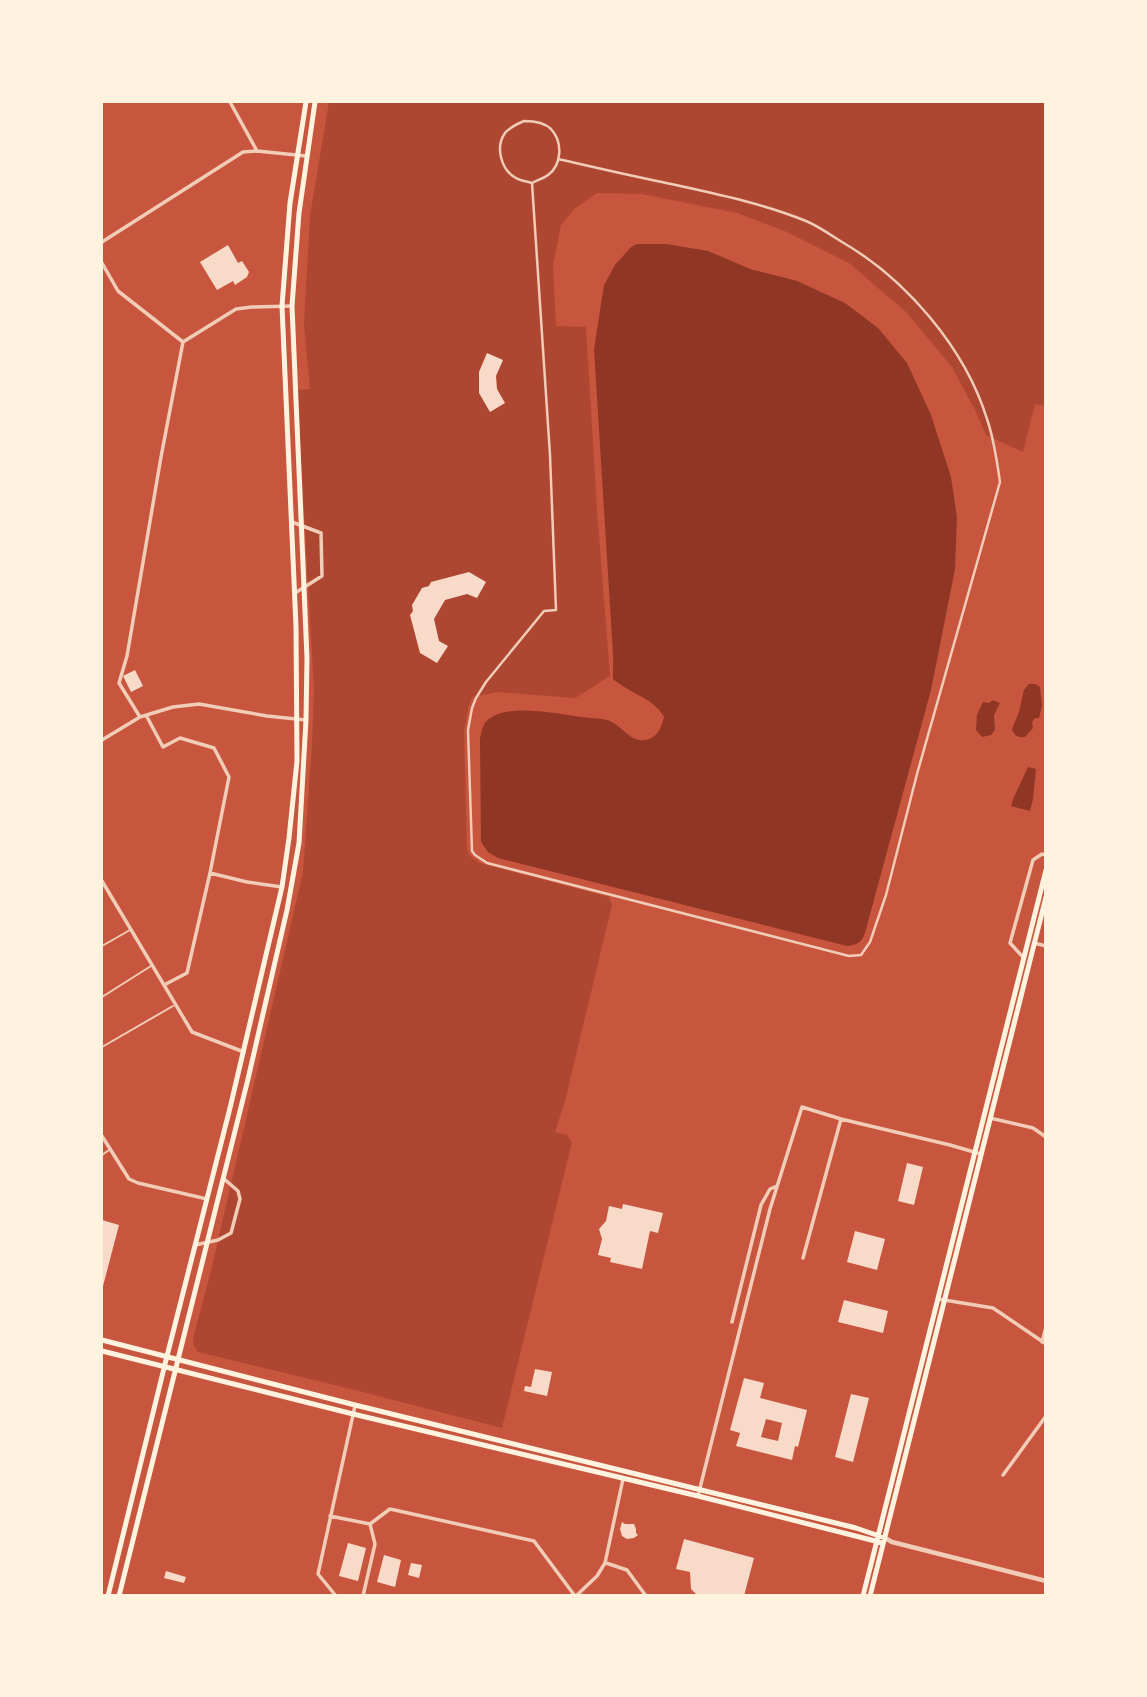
<svg xmlns="http://www.w3.org/2000/svg" width="1147" height="1697" viewBox="0 0 1147 1697" font-family="'Fira Sans',sans-serif">
  <rect width="100%" height="100%" fill="#c8553d"/>
  <path fill="#ae4732" d="M329,102H1045V406L1035,404L1023,452L986,435L976,412L952,367L906,312L849,263L787,232L737,213L642,194L597,193L574,209L561,225L553,266L556,326L586,327L597,509L610,676L575,698L498,692L473,697L469,705L464,732L467,849L470,856L480,863L609,897L612,905L565,1101L555,1132L567,1135L572,1142L502,1428L347,1388L198,1352L194,1346L193,1338L211,1271L303,872L312,745L314,689L297,390L310,389L304,324L310,216Z"/>
  <path fill="#8f3625" d="M637,244H666L708,251L750,269L797,281L845,303L878,328L907,363L931,415L951,477L957,517L955,569L931,690L866,929C863,941 859,945 847,946L498,858L488,852L481,842L480,739C481,734 482,727 485,723C502,702 552,713 575,716C585,718 597,718 607,720C621,724 630,743 645,740C658,738 661,728 664,717C654,698 629,693 613,679V654L594,349L604,285L615,265L631,247Z
    M1029,684H1035L1040,687L1042,706L1039,718H1035L1032,722L1033,728L1025,737C1019,738 1014,736 1012,729L1019,712L1024,690Z
    M993,700L1000,703L994,715L995,730L991,735L982,737L976,730L977,715L983,702L989,703Z
    M1028,767L1036,769L1033,799L1030,811L1011,806L1014,797Z"/>
  <path fill="#f7dbc8" fill-rule="evenodd" d="M228,245L238,263L242,261L249,272L247,277L235,285L233,281L217,290L200,262Z
    M487,353L503,360L496,376L497,389L505,403L490,412L479,393V372Z
    M469,572L486,582L477,598L467,594L445,600L434,619L439,641L448,646L437,663L420,653L410,615L413,611L412,605L422,588L429,586L431,582Z
    M135,670L143,686L131,692L123,676Z
    M907,1163L923,1167L914,1205L898,1201Z
    M623,1204L663,1213L658,1233L650,1231L642,1269L610,1262L611,1258L598,1255L602,1239L599,1229L606,1221L609,1206L622,1209Z
    M102,1220L119,1225L102,1290Z
    M855,1231L885,1239L877,1270L847,1262Z
    M844,1300L888,1311L883,1333L838,1322Z
    M535,1369L552,1372L547,1396L524,1391L525,1386L531,1387Z
    M744,1378L764,1383L760,1398L807,1410L798,1447L795,1446L792,1460L736,1446L740,1433L730,1430ZM766,1419L782,1423L778,1441L761,1437Z
    M851,1394L869,1398L853,1462L835,1457Z
    M622,1522L625,1524H634L636,1529V1533L638,1535L634,1538L627,1539L622,1536L620,1529Z
    M684,1539L754,1558L744,1596H698L691,1589L690,1572L676,1569Z
    M348,1543L366,1548L358,1581L339,1576Z
    M384,1555L401,1560L395,1587L377,1582Z
    M411,1563L422,1565L419,1578L408,1575Z
    M166,1571L186,1577L184,1583L164,1578Z"/>
  <g fill="none" stroke-linecap="round" stroke-linejoin="round">
    <path stroke="#f1ccb7" stroke-width="2" d="M102,946L130,930
      M102,997L151,966
      M102,1047L173,1006
      M102,1155L109,1150"/>
    <path stroke="#f1ccb7" stroke-width="2.5" d="M524,121C534,121 544,122 551,129C563,142 562,165 548,175C543,179 537,180 532,183C527,181 520,181 516,178C501,170 495,147 505,133C510,127 517,124 524,121Z
      M532,183L550,455L556,610L544,611L486,682L476,698L472,708L468,730L472,851L475,855L487,863L849,956L861,955L870,942L886,895L917,774L1000,482C997,461 994,439 987,419C965,348 906,279 842,242C831,235 818,226 806,221C759,202 711,193 662,182C627,175 593,167 558,159"/>
    <path stroke="#f1ccb7" stroke-width="3.5" d="M230,102L257,151
      M102,242L243,152L257,151L306,156
      M102,263L118,291L183,342
      M292,306L252,307L236,309L183,342L161,457L127,656L119,683L140,717L173,707L199,704L267,716L306,720
      M292,522L321,533L322,576L295,593
      M146,715L163,747L180,738L214,748L229,777L210,873L187,973L164,985
      M102,740L140,717
      M210,873L247,882L282,887
      M102,881L192,1032L244,1052
      M1034,943L1046,946
      M1023,957L1010,943L1033,860L1042,854L1046,855
      M990,1118L1033,1128L1046,1137
      M102,1136L129,1179L138,1183L207,1199
      M195,1245L218,1240L231,1233L240,1199L238,1191L223,1178
      M803,1258L841,1119
      M938,1299L993,1308L1046,1344
      M732,1322L761,1205L770,1189L777,1186
      M1042,1342L1046,1327
      M1003,1475L1046,1416
      M698,1496L770,1209L802,1107L841,1119L950,1145L981,1154
      M330,1516L370,1524L390,1509L534,1541L575,1596
      M606,1563L627,1570L646,1596
      M336,1596L318,1574L355,1406
      M363,1596L375,1544L370,1524
      M576,1596L597,1576L605,1563L623,1479"/>
    <path stroke="#f1ccb7" stroke-width="4.5" d="M885,1538L892,1542L1046,1581"/>
    <path stroke="#fff3e0" stroke-width="5" d="M102,1340L355,1405L856,1528L885,1538
      M102,1351L353,1414L698,1496L883,1543
      M108,1596L167,1356L230,1108L282,887L289,838L297,761L296,627L282,306L290,203L306,102
      M119,1596L248,1079L287,910L299,843L306,720L307,658L292,306L299,213L315,102
      M863,1596L1046,870
      M870,1596L1046,897"/>
  </g>
  <rect width="1147" height="1697" fill="none" stroke="#fff3e0" stroke-width="206"/>
</svg>
